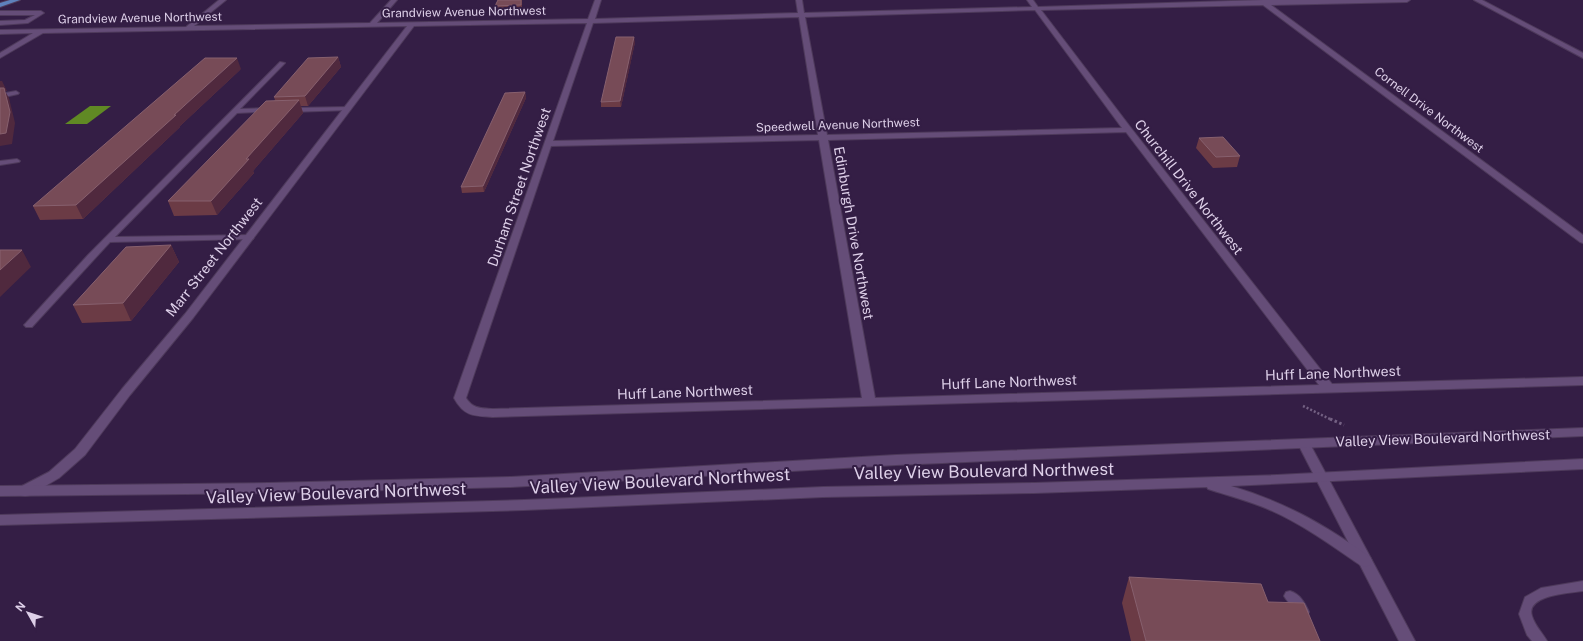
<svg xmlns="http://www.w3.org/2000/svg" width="1583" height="641" viewBox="0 0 1583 641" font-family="'Public Sans',sans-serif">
  <rect width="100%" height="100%" fill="#341e45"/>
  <path fill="#608924" d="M90,106H111L87,124H65Z"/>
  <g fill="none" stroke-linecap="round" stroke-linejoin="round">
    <g stroke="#4e3a5b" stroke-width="2">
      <path id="service" d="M0,11H41L44,13L28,23L0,25V21L25,20L35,15H0Z
        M280,62L285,63L240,109L269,108L271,109V111L237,113L115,237L250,235L254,237L253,239L110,242L32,327H26L24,325L26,323L88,255Z
        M16,91L19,93L18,94L0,98V94Z
        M348,107L351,109L350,110L290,112L287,110L290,108Z
        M17,159L20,161L19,162L0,165V161Z
        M1583,581V591C1570,593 1525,595 1532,616C1535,626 1542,632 1547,641H1532L1527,635L1519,614L1525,597L1541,588Z
        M1290,591C1300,594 1305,603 1309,612L1307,616L1303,617L1299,616C1295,608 1288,603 1284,596L1286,592Z"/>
    </g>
    <g stroke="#4e3a5b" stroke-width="2">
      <path id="minor" d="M219,0H226L194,26L370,23L391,0H397L377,23L588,19L595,0H601L595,19L798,13L796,0H802L804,13L1032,7L1027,0H1033L1038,7L1263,0H1410L1407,2L1271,5L1583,235V243L1580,242L1263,5L1041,10L1131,128L1332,384L1583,377V385L493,417C473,416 464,416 454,398L587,23L414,26L193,318L130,395L85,455L59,478L30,495L25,496L20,495L18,491L20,487L49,472L75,449L122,389L185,314L407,26L43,33L0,58V53L33,33L0,34V30L186,27ZM1035,10L1122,128L827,135L805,17ZM799,17L818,135L553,141L593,23ZM1126,132L1319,385L875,398L828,140ZM819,140L862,398L493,409C481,408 473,409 466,398L551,146Z
        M1474,0H1482L1583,53V58Z"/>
    </g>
    <g stroke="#4e3a5b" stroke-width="2">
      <path id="tertiary" d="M1304,440L1309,441L1310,444L1415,641H1399L1298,444L1299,441Z"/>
    </g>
    <g stroke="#4e3a5b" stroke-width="2">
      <path id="secondary" d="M1583,428V436L896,465L511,487L268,493L0,496V486L268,483L511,477L896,455Z
        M1583,459V469L1231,486C1287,503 1323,524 1370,557L1372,561L1370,565L1365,567L1360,565C1331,545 1302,524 1270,510C1250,501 1229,496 1208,489L1207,487L1034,493L823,497L524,510L0,525V515L524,500L823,487L1034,483L1277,475Z"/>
    </g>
    <g stroke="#4e3a5b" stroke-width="2">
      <path id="primary" d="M10,0H20L0,7V3Z"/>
    </g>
    <path stroke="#746183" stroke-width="2.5" stroke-dasharray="2 2" stroke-linecap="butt" d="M1303,406L1332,420"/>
    <path stroke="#746183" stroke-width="3" stroke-dasharray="2.5 2.5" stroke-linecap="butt" d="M1330,419L1344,425"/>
    <use href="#service" fill="#654d78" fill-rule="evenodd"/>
    <use href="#minor" fill="#654d78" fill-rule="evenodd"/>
    <use href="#tertiary" fill="#654d78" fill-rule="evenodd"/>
    <use href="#secondary" fill="#654d78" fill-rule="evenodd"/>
    <use href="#primary" fill="#5e81bc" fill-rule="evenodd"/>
  </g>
  <path fill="#6b3b45" d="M498,0H522V10H495V6Z
    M635,42L621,107H601V102Z
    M338,57L341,67L308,106H301L303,113L253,171L254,173L217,215L174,216L168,201L275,100L274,97Z
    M241,69L180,126V127L83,219L40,220L33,206Z
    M525,92L526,98L484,192L462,193L461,187Z
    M1199,138L1240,156L1237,167L1213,168L1196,148Z
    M171,245L179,262L131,321L82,323L73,305Z
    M1129,577L1268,602L1320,641H1131L1122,603Z"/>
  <path fill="#50293e" d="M634,37L635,42L621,107L620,101Z
    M338,57L341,67L308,106L305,96Z
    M237,58L241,69L180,126V127L83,219L76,205Z
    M0,81H2L7,91H5L9,98L15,123L12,144L0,146Z
    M525,92L526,98L484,192L483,186Z
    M299,100L303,113L253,171L254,173L217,215L211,201L246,159Z
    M171,245L179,262L131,321L123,303Z
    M22,250L31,267L0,297V270Z"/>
  <path fill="#774b57" stroke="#87606e" d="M498,0H521V5L495,6Z
    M616,37H634L620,101L601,102Z
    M338,57L305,96L274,97L308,58Z
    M205,58H237L174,115H176L76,205L33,206Z
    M0,88H4L10,112L6,133L0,134Z
    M525,92L483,186L461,187L505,93Z
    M299,100L246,159H249L211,201H168L266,101Z
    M1223,137L1240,156L1216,157L1199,138Z
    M171,245L123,303L73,305L126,247Z
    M0,250H22L0,270Z
    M1129,577L1261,584L1268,602L1304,603L1320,641H1146Z"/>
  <g text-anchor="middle" stroke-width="4" stroke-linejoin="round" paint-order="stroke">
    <g font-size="12" fill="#ddcfe8" stroke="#341e45">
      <text transform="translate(464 12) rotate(-1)" y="4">Grandview Avenue Northwest</text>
      <text transform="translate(140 18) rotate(-1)" y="4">Grandview Avenue Northwest</text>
      <text transform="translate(1429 110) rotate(37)" y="4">Cornell Drive Northwest</text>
      <text transform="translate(838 125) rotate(-2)" y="4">Speedwell Avenue Northwest</text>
    </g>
    <g font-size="14" fill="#ddcfe8" stroke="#341e45">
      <text transform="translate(519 187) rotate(-71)" y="5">Durham Street Northwest</text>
      <text transform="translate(1189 187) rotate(52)" y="5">Churchill Drive Northwest</text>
      <text transform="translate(854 233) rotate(80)" y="5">Edinburgh Drive Northwest</text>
      <text transform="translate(214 257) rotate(-52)" y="5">Marr Street Northwest</text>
      <text transform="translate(1333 373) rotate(-2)" y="5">Huff Lane Northwest</text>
      <text transform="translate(1009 382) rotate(-2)" y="5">Huff Lane Northwest</text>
      <text transform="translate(685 392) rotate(-2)" y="5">Huff Lane Northwest</text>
      <text transform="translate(1443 438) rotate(-2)" y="5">Valley View Boulevard Northwest</text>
    </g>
    <g font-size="17" fill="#ddcfe8" stroke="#341e45">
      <text transform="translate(984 471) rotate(-1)" y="6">Valley View Boulevard Northwest</text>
      <text transform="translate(660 481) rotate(-3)" y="6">Valley View Boulevard Northwest</text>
      <text transform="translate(336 493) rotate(-2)" y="6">Valley View Boulevard Northwest</text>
    </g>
  </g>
  <g transform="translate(28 613) rotate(309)" stroke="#341e45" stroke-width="3" paint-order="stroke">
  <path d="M0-3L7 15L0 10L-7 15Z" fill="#ddcfe8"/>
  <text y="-6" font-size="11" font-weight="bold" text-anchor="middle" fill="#ddcfe8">N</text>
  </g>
</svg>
